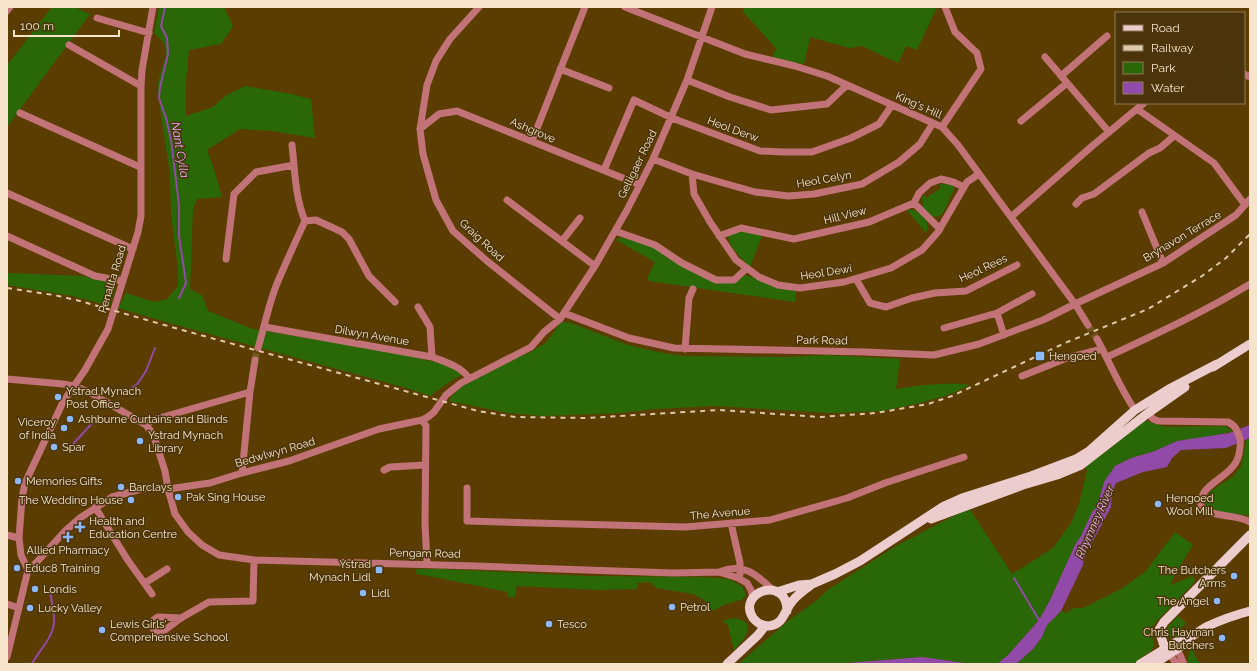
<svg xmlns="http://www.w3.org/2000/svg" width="1257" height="671" viewBox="0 0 1257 671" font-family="Raleway,sans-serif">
  <rect width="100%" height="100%" fill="#5b3d01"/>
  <path fill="#2a6706" d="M52,7H79L78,9L90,14L7,127V65Z
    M159,7H224L233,26L221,44L189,50L186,83V116L213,107L225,96L245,86L291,94L311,99L315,138L272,131L240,129L207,150L214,169L222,197L197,199L193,209L190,289L202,295L208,311L253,329L396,353L435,362L453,368L463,374L449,382L430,396L406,388L173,324L118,308L126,293L154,302L167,299L178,286V269L171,215L170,174L158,95V82L166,54L164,43L154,33Z
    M744,7H937L917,50L906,46L898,63L862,46L849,48L810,37L804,64L773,58L774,52L777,49L743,12Z
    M939,184L953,185L954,189L943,213L939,216L932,217L923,208L922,197L924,195L926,198L941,188Z
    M906,209C919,210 932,219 926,233Z
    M738,230L763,233L750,267C744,261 725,243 729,235C731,232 735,231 738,230Z
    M619,238H623L646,243L716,281L745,275L777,286L796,291L795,302L649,281L647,278L655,262L616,240Z
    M7,273L83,276L113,282L116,287L110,306L72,296L7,285Z
    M561,322L571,323L628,345L658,352L682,356L788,357L827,355L900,359L896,389C919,385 947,382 970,385L951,394L920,403L882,411L830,413L714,406L655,409L620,413L544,416L508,413L449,401C461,379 506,362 529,353L532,351L546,343Z
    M1142,420L1166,427L1225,426L1233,431L1210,437L1177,441L1155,451L1131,458L1115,466L1104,482L1097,507L1092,512L1081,536L1075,545L1050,600L1039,620L1008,655L997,664H972L922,657L834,664H738L788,621L817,600L829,589L896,546L969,508L1012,574L1053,548L1071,523L1079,504L1087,471L1085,465L1111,448Z
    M1250,438V516L1210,510L1205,506L1206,497L1211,491L1234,476L1241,466L1246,440Z
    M1175,532L1193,545L1177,571L1170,585L1193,576L1195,582L1154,624L1151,629L1154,646L1150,652L1140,658V660L1135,664H1016L1033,649L1042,637L1047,625L1061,611L1066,613L1074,608H1083L1121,589L1146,571Z
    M417,569H442L585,576L701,577L729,579L743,587L746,595L741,600L726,604L713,611L704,600L693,594L656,588L650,582L637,583V589L597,590L517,586L515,597H507L508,592L423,575L417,574L415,571Z
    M1178,616L1186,623L1178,632L1180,634L1175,638L1168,637L1166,634L1165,630Z
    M733,618C758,620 746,639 734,650L728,625L722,621Z
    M1196,644L1193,652L1195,655L1200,664H1188C1188,655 1189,649 1196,644Z"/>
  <path fill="#924aa8" d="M1250,425V438L1226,448L1181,450L1172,458L1167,467L1143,472L1116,483L1112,493L1111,507L1093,541L1086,550L1083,565L1061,611L1047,625L1042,637L1033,649L1016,664H997L1008,655L1039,620L1050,600L1075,545L1081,536L1092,512L1097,507L1104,482L1115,466L1131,458L1155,451L1177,441L1229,433Z
    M922,657L972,664H834Z"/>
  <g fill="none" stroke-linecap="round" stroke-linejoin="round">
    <path stroke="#924aa8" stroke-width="2" d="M165,7L161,26L167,38L168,54L160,87L159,98L166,118L171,140L179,205V236L186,283L179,298
      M125,394L138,383L146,371L155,348
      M73,444L98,417
      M1014,578L1039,620
      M32,664C39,650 53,638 54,622C55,614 51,600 50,591"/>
    <path stroke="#72561f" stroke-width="7" stroke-dasharray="7 3.5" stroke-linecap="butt" d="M1088,325L1097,339
      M255,360L258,348"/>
    <path stroke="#c17377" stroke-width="7" d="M479,7L450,39L436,61L427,85L420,129L423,154L436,200L453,231L487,261L560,319
      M625,7L745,54L795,66L827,76L942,127L958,145L1075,304L1088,325
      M7,11L10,7
      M97,18L149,33
      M69,45L141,86
      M1045,57L1109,132
      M560,69L609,88
      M1244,74L1250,77
      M1061,76L1107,36
      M687,80L730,97L771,110L827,104L847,85
      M1137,109L1214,163L1245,205
      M20,113L140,167
      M1021,121L1067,83
      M942,127L981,69L977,53L955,32L945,7
      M420,129L439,114L457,111L640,185
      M532,141L585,7
      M292,145C295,171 295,197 305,221
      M653,159L692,174L755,192L788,196L814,194L862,184L899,162L920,144L933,123
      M604,170L634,100L672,118L760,151L783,152H812L851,138L879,124L892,105
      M692,174L694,194L710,222L736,260L759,277L778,285L800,288L844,282L891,268L922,250L938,232L967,182L979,174
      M7,193L133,249
      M507,200L595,266
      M914,203L940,229
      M1076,204L1082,198L1094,194L1149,153L1160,148L1174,136
      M1142,212L1163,263
      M1011,217L1091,147L1144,103
      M615,231L655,245L682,263L716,280H734L747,268
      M7,236L95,276L123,281
      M719,236L741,228L794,239L869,222L914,203L919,193L930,183L941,179L953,182L964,187
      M562,241L580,218
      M226,259L234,194L256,172L294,165
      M856,279L870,303L886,307L912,298L935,293L966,291L1017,265
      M418,307L430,327L432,357
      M564,313L629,338L674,348L866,352L934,355L979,344L1043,320L1075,304L1163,263L1236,215L1250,199
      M997,313L1004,335
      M265,327L432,357C446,362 460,366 469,378
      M944,328L997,313L1032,294
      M1097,339C1110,363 1120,388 1135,410
      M258,348C264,328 268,307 276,286C285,264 295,243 305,221L316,220L342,232L349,239L369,276L395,302
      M685,349L689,298L693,289
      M1107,357C1156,334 1204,312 1250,284
      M1022,376L1067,358L1102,349
      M7,379L63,384L74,386L89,392L146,425L153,434L156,443L165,471L168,489L175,514L188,532L202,545L219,555L254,560L476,566L673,573L719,572L738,578L747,583L751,590L753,598
      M1148,413L1153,419L1158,421L1228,422C1236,426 1237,430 1240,439C1241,444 1240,448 1239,454C1234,479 1197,482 1201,507C1215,519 1235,513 1250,522
      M422,420L426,426L425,523L427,564
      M146,425L151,421L156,419L250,392
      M384,470L390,467L425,465
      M242,473L250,392L255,360
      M467,488V521L685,527L770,520L847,498L885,483L964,457
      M95,507L127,559L152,594
      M731,523L740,563V574
      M7,535L19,538
      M28,570L36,563L65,531L80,518L112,497L145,488L168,489L210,483L242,473L289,461L379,429L422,420L428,417L434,412L446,395L461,383L531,347L544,332L560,319L595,266L627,210L653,159L687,80L712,7
      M28,570L21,555L19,538L22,498L25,483L63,402L85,370L108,329L138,232L141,216V86L142,70L153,7
      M719,572C743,562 756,574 773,590
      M145,583L167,569
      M7,604L19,608
      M181,618L158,617C151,620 150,627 156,632L165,630L181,618L209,602L253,601L254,560
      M1173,646L1180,655L1184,664
      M1166,650L1177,664
      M7,657L28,570"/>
    <path stroke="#eccccc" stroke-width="9" d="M1213,367L1250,344
      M931,519L1023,485L1057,475L1081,465L1148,413L1185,387
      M777,592L799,585L812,584L835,574L860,561L944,506L962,498L1031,476L1076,459L1089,451L1135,410L1169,389L1217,364
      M787,611C787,574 736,592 753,618C757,623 763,626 769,626C783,625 784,612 791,603C796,595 805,590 812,584
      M1165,649L1159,630L1164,622L1250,535
      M727,664L758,635L765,626
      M1140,664L1176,642C1187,642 1198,631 1208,626C1221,620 1235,615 1250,611
      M1154,664L1180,647L1182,642"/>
    <path stroke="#decaab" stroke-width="2" stroke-dasharray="5 5" stroke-linecap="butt" d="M7,288L54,295L80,301L182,330L478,411L515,417L587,418L719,410L820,417L876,413L928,404L952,396L1065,343L1148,309L1202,276L1226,258L1250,234"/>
  </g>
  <g fill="#8bb9fc" stroke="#4b340b" stroke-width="1.5">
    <rect x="1035" y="351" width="10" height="10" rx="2"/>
    <circle cx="58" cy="397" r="4"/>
    <circle cx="70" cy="419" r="4"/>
    <circle cx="64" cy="428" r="4"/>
    <circle cx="140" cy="441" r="4"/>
    <circle cx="54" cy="447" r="4"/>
    <circle cx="18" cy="481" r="4"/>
    <circle cx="121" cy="487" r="4"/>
    <circle cx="178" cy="497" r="4"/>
    <circle cx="131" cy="500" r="4"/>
    <circle cx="1158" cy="504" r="4"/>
    <path d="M78 521h4v4h4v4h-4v4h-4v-4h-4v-4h4z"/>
    <path d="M66 531h4v4h4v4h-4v4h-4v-4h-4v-4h4z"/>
    <circle cx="17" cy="568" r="4"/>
    <rect x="375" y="566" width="8" height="8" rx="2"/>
    <circle cx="1234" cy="576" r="4"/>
    <circle cx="35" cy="589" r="4"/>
    <circle cx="363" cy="593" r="4"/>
    <circle cx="1217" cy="601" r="4"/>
    <circle cx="672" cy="607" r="4"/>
    <circle cx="30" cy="608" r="4"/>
    <circle cx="549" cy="624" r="4"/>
    <circle cx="102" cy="630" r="4"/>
    <circle cx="1222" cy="638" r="4"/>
  </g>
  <g text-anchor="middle" stroke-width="3" stroke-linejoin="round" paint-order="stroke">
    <g font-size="11" fill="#f7e5cb" stroke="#4b340b">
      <text transform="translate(919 105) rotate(24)" y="4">King's Hill</text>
      <text transform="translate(733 129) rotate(20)" y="4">Heol Derw</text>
      <text transform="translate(533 130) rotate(23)" y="4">Ashgrove</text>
      <text transform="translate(637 164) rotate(-64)" y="4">Gelligaer Road</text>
      <text transform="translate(824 179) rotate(-10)" y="4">Heol Celyn</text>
      <text transform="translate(845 215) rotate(-14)" y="4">Hill View</text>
      <text transform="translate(1182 236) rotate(-31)" y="4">Brynavon Terrace</text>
      <text transform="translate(482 240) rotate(43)" y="4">Graig Road</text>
      <text transform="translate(983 268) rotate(-25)" y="4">Heol Rees</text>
      <text transform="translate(826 272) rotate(-9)" y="4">Heol Dewi</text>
      <text transform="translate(112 279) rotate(-73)" y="4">Penallta Road</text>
      <text transform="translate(372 335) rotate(10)" y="4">Dilwyn Avenue</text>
      <text transform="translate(822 340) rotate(1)" y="4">Park Road</text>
      <text transform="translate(275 452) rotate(-16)" y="4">Bedwlwyn Road</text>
      <text transform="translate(720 513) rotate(-5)" y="4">The Avenue</text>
      <text transform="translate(425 553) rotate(1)" y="4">Pengam Road</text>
    </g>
    <g font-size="11" fill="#f7e5cb" stroke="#4b340b" text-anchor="start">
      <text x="1049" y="360">Hengoed</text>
      <text x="66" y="395">Ystrad Mynach<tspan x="66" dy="13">Post Office</tspan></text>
      <text x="78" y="423">Ashburne Curtains and Blinds</text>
      <text x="56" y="426" text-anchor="end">Viceroy<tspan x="56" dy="13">of India</tspan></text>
      <text x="148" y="439">Ystrad Mynach<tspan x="148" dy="13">Library</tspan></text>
      <text x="62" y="451">Spar</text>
      <text x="26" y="485">Memories Gifts</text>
      <text x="129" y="491">Barclays</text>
      <text x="186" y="501">Pak Sing House</text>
      <text x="1166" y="502">Hengoed<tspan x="1166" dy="13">Wool Mill</tspan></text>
      <text x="123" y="504" text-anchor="end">The Wedding House</text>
      <text x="89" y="525">Health and<tspan x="89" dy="13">Education Centre</tspan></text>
      <text x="68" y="554" text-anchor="middle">Allied Pharmacy</text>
      <text x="371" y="568" text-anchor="end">Ystrad<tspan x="371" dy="13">Mynach Lidl</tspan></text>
      <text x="25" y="572">Educ8 Training</text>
      <text x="1226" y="574" text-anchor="end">The Butchers<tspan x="1226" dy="13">Arms</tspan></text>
      <text x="43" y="593">Londis</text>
      <text x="371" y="597">Lidl</text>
      <text x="1209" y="605" text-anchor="end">The Angel</text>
      <text x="680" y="611">Petrol</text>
      <text x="38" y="612">Lucky Valley</text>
      <text x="110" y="628">Lewis Girls'<tspan x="110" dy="13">Comprehensive School</tspan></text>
      <text x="557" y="628">Tesco</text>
      <text x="1214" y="636" text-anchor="end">Chris Hayman<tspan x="1214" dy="13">Butchers</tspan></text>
    </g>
    <g font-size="12" font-style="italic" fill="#e6b0f8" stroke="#4b340b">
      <text transform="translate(180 150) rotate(80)" y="4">Nant Cylla</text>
      <text transform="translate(1095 522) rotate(-66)" y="4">Rhymney River</text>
    </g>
  </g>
  <rect width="1257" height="671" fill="none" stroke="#f7e5cb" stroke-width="16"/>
  <rect x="1115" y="12" width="130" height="92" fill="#4b340b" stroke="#907b58"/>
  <rect x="1123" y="25" width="20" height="6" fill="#eccccc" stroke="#907b58"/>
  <text x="1151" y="32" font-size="12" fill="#f7e5cb">Road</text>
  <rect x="1123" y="45" width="20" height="6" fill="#decaab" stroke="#907b58"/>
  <text x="1151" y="52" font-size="12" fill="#f7e5cb">Railway</text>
  <rect x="1123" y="62" width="20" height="12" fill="#2a6706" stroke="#907b58"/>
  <text x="1151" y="72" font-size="12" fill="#f7e5cb">Park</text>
  <rect x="1123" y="82" width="20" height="12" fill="#924aa8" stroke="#907b58"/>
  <text x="1151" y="92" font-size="12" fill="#f7e5cb">Water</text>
  <path d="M14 30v6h105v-6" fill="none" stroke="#f7e5cb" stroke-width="2"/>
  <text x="20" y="30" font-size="12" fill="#f7e5cb" stroke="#4b340b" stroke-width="3" paint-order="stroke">100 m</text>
</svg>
